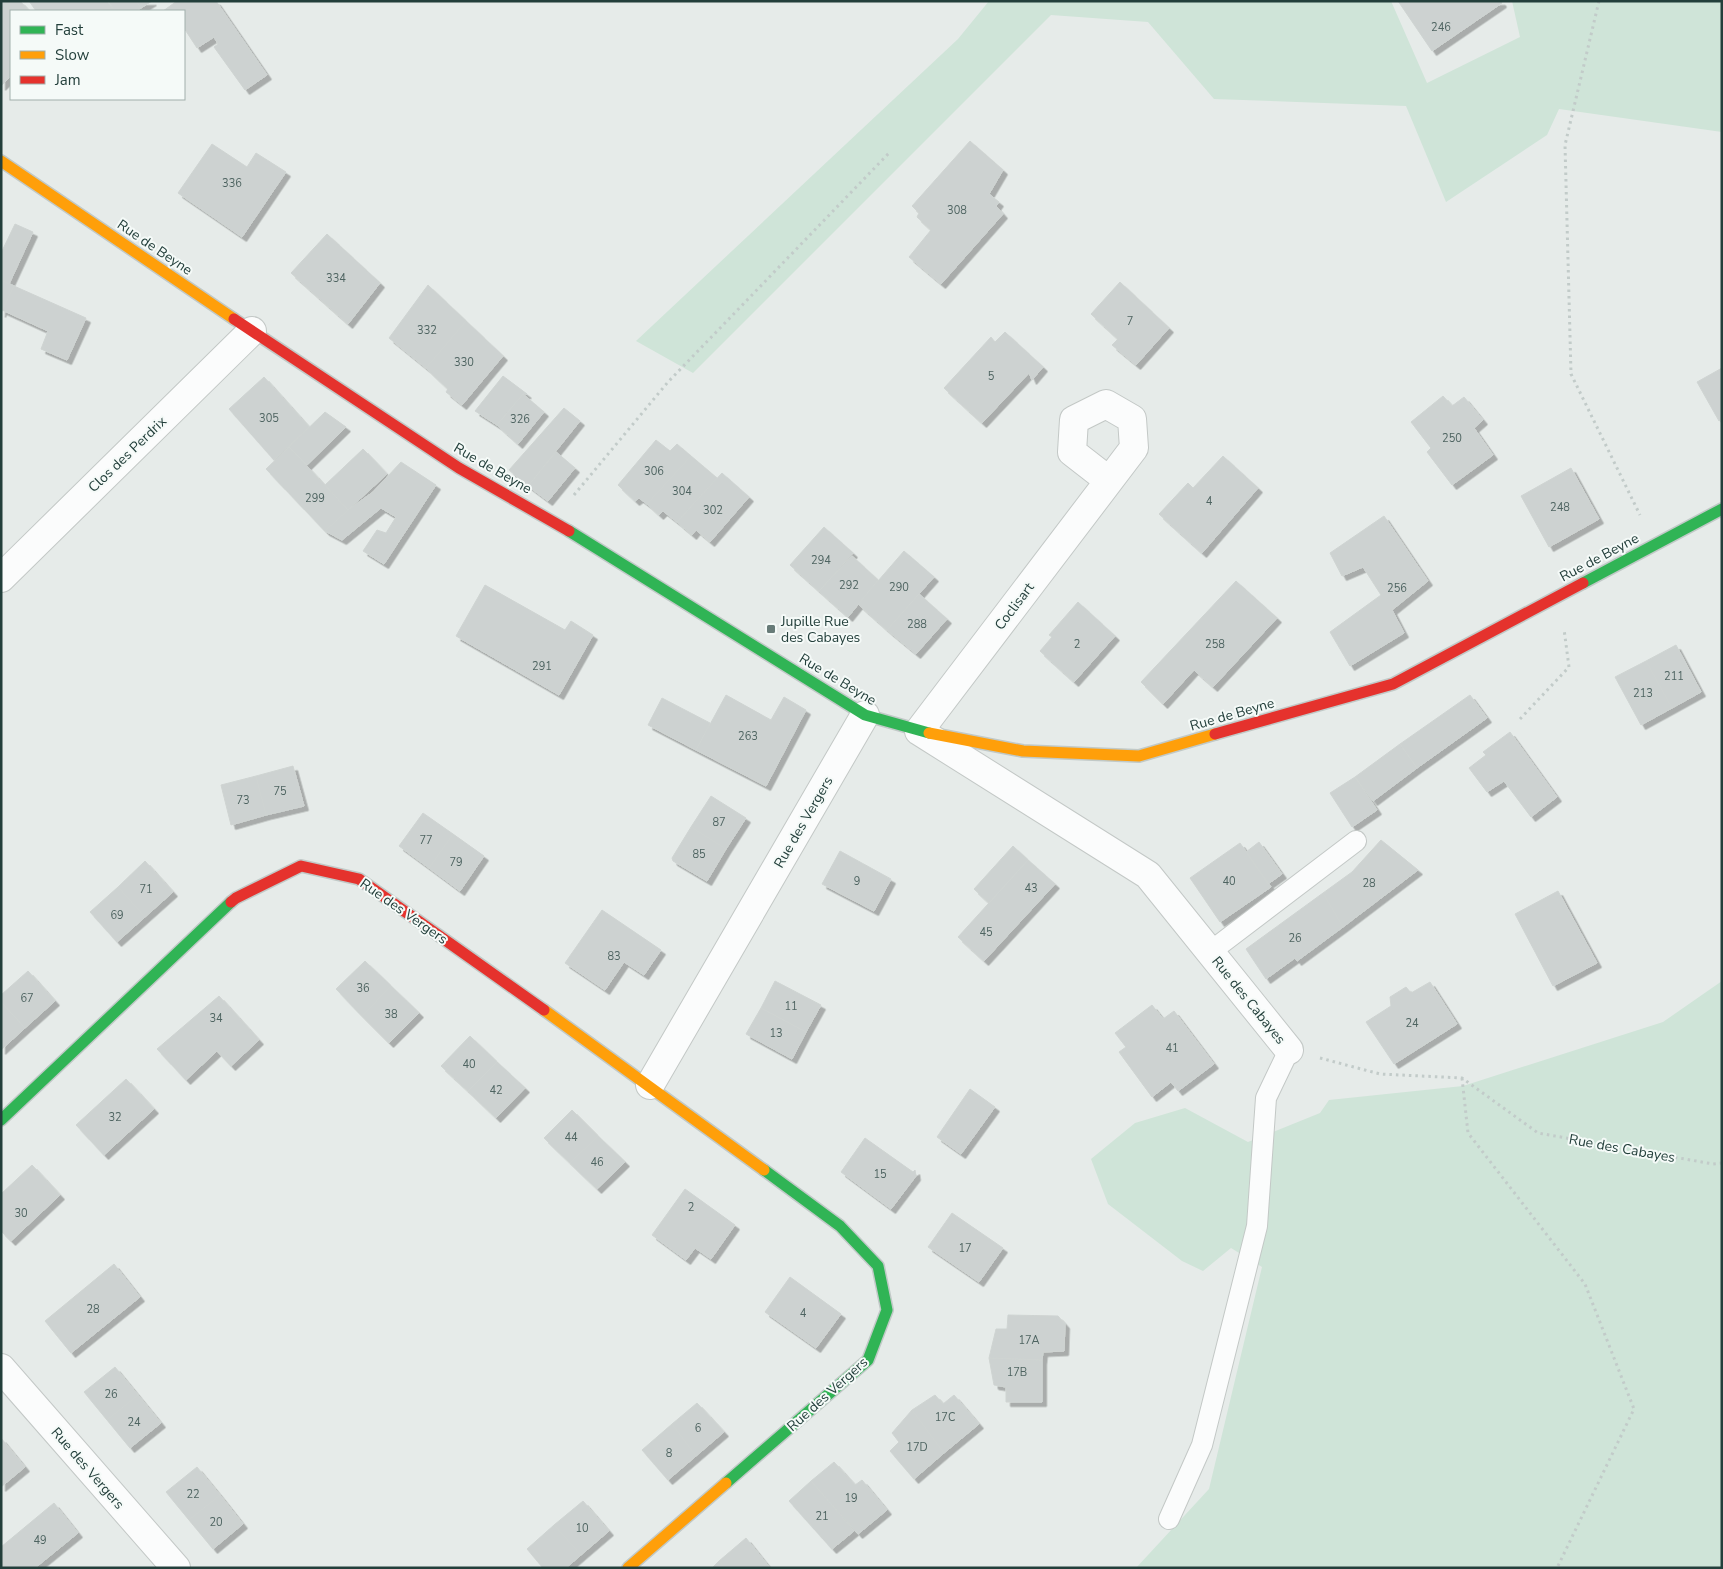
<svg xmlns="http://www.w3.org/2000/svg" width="1723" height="1569" viewBox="0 0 1723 1569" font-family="'Nunito Sans',sans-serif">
  <defs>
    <filter id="shadow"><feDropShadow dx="4.5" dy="4.5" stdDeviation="0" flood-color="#0004"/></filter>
  </defs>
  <rect width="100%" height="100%" fill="#e6ebe9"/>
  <path fill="#cfe4d8" d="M989,1H1391L1427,83L1520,37L1512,1H1722V132L1559,109L1547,135L1446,202L1406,106L1214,99L1148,22L1051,15L693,373L636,341L958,39Z
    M1722,981V1568H1136L1209,1489L1262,1267L1231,1248L1203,1271L1182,1261L1108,1204L1091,1159L1135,1123L1185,1108L1248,1142L1320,1113L1329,1100L1463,1086L1663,1022Z"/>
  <path fill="#cdd2d1" stroke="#cfd4d2" filter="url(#shadow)" d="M1,1H20L29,11H11V32L1,21Z
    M29,1H107L114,11H36Z
    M108,1H136L141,8L136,11H115Z
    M136,1H152L141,8Z
    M177,1H216L267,75L245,90L214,47L218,44L214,37L197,48L184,28V11H163Z
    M1398,1H1501L1502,3L1432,51Z
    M1,21L11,32V76L1,86Z
    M970,141L1003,170L989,194L999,202L996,206L1003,214L941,284L909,257L931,230L917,217L919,213L912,206Z
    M212,144L247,167L256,153L286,172L242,237L178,193Z
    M15,224L33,232L9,284L1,280V253Z
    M327,234L380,283L348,324L291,273Z
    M1,280L14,286L1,313Z
    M1120,282L1169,328L1136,365L1112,345L1118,339L1091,314Z
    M428,285L466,321L426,368L389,338Z
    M14,286L86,318L67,360L41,349L48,331L2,310Z
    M466,321L503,356L462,405L446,392L448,389L426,368Z
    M1005,332L1043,367L1032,380L1029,373L982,423L944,388L991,337L995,342Z
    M1722,368V419L1719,421L1697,382Z
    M503,376L527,394H523L497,425L475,411Z
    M264,377L309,427L274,460L229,409Z
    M523,394L544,412L518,444L497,425Z
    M1443,396L1452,406L1464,397L1483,420L1474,428L1493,455L1452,485L1427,452L1431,448L1411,422Z
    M564,408L580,421L528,486L509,470Z
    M325,412L346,427L307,465L289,447Z
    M656,440L670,451L677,444L691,456L647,504L639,498L635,501L618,485Z
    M289,447L348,510L325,531L266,469Z
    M363,449L387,474L348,510L325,485Z
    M556,452L575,468L548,501L528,486Z
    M691,456L717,478L677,522L663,511L659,515L647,504Z
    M1223,456L1258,488L1202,553L1159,514L1188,483L1193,488Z
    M401,462L436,485L384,564L363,551L377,530L386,533L396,517L381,508L342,540L325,531L348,510L373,492Z
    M1571,468L1599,519L1549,547L1521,496Z
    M722,473L749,497L710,542L696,530L692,535L677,522Z
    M1384,516L1428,581L1392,610L1404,633L1350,666L1330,632L1381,595L1363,567L1342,576L1330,553Z
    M824,527L853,553L819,591L790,565Z
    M904,551L934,577L887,630L858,604Z
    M852,556L878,580L848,617L819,591Z
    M1236,581L1277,618L1213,687L1194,670L1163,704L1141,682Z
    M485,585L565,630L571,621L593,635L559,695L456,636Z
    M919,594L947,619L916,654L887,630Z
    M1078,602L1115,636L1074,682L1040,651L1052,637L1049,635Z
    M1676,645L1701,692L1672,708L1646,661Z
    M1646,661L1672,708L1641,725L1615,677Z
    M726,695L771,720L784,697L806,710L766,786L696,750Z
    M1470,695L1487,718L1417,768L1400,744Z
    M662,698L710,723L696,750L648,725Z
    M1510,732L1557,797L1531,817L1504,781L1487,792L1469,768L1486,755L1483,752Z
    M1400,744L1417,768L1373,801L1355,777Z
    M293,766L304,806L266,815L256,776Z
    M256,776L266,815L231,825L221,785Z
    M1355,777L1377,810L1352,827L1330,793Z
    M711,796L746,818L726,849L691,827Z
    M423,813L453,834L429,868L399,846Z
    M691,827L726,849L707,881L673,861L672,858Z
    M453,834L484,856L460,891L429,868Z
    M1381,840L1418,870L1343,927L1323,893L1352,872Z
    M1259,842L1282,874L1268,884L1246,852Z
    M1240,843L1271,887L1220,922L1190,878Z
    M1013,846L1028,860L989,903L974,889Z
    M840,851L891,879L874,911L822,884Z
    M1028,860L1055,884L984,961L958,937Z
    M145,861L173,892L145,917L118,887Z
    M118,887L145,917L117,942L90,912Z
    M1558,891L1597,963L1553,986L1515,914Z
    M1323,893L1343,927L1297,961L1295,958L1266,979L1246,949Z
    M602,910L661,950L644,975L624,962L605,990L565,963Z
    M365,961L391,986L362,1016L336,989Z
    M28,971L55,1001L25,1028L1,1002V995Z
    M775,981L821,1005L806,1032L761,1008Z
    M1430,982L1457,1024L1394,1064L1366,1022L1391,1006L1390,997L1406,987L1411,993Z
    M391,986L419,1013L389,1043L362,1016Z
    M219,996L259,1040L231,1066L217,1051L186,1080L157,1049Z
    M1,1002L25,1028L1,1050Z
    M1152,1005L1163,1019L1174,1011L1214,1064L1178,1091L1171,1082L1152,1097L1119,1052L1126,1047L1115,1033Z
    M761,1008L806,1032L792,1059L746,1034Z
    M470,1036L497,1062L468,1091L441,1066Z
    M497,1062L525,1088L496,1118L468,1091Z
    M126,1079L154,1109L104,1155L76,1125Z
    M970,1089L995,1107L961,1154L937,1137Z
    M572,1110L598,1136L570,1163L544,1138Z
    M598,1136L625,1162L597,1189L570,1163Z
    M865,1138L913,1172L915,1170L916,1176L891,1209L841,1172Z
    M32,1165L60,1195L11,1241L1,1231V1194Z
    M685,1189L735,1225L711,1259L695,1248L686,1260L652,1235Z
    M952,1213L1003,1248L979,1282L928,1247Z
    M114,1264L140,1297L71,1353L45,1321Z
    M790,1277L841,1314L816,1348L765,1312Z
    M1008,1315L1058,1316L1065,1324L1064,1351L1043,1352L1042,1360L989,1358L996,1329H1007Z
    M989,1358L1042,1360V1402H1006V1387L994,1385Z
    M115,1367L138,1395L107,1420L84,1392Z
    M138,1395L161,1423L130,1448L107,1420Z
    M935,1395L943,1404L954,1395L979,1424L944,1453L912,1410Z
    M697,1403L724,1432L696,1456L672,1424Z
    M912,1410L944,1453L914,1479L890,1451L899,1442L892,1433Z
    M672,1424L696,1456L668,1480L642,1450Z
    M1,1438L25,1467L1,1487Z
    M834,1462L855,1485L862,1480L887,1510L858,1534L811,1481Z
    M197,1467L220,1495L189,1520L166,1492Z
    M811,1481L854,1531L832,1549L789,1501Z
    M220,1495L243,1524L213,1549L189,1520Z
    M583,1501L609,1531L581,1555L554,1525Z
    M54,1503L78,1533L35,1568H1V1547Z
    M554,1525L581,1555L566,1568H543L527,1549Z
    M746,1538L770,1568H725L719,1561Z
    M719,1561L725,1568H712Z"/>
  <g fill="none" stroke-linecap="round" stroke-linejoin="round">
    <g stroke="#c3c8c6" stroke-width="22">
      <path id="lane" d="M1210,952L1356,841
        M1169,1519L1202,1445L1257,1226L1266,1098L1289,1050"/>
    </g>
    <g stroke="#c3c8c6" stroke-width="30">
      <path id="street" d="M1108,480L1072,452L1074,420L1106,404L1132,419L1134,448L919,731L1148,875L1289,1050
        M1,578L252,331
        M650,1085L865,715
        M1,1368L176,1568"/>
    </g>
    <g stroke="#c1c9c7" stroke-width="14">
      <path id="fast" d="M569,531L865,715L929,733
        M1583,583L1722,509
        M1,1120L231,902
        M726,1483L868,1360L887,1310L878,1266L840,1226L764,1170"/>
    </g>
    <g stroke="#c1c9c7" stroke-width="14">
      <path id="slow" d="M1,161L234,319
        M929,733L1023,751L1139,756L1215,734
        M544,1010L764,1170
        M628,1568L726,1483"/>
    </g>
    <g stroke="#c1c9c7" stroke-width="14">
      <path id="jam" d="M234,319L459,468L569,531
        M1215,734L1393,684L1583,583
        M231,902L236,898L301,866L359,879L544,1010"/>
    </g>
    <path stroke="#c2cbc9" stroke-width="3" stroke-dasharray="2.5 4" stroke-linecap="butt" d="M1599,1L1565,145L1571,374L1640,515
      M574,495L668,382L890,152
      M1520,719L1569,667L1564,629
      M1320,1058L1380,1074L1462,1078L1538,1133L1713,1164L1722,1163
      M1462,1078L1468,1133L1585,1284L1634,1409L1557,1568"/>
    <use href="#lane" stroke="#fbfcfc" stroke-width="20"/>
    <use href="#street" stroke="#fbfcfc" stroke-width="28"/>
    <use href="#fast" stroke="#30b455" stroke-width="11"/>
    <use href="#slow" stroke="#ff9f0a" stroke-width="11"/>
    <use href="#jam" stroke="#e5322d" stroke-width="11"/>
  </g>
  <rect fill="#677b78" stroke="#f5faf8" stroke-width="2" x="766" y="624" width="10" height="10" rx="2.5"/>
  <g text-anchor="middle" stroke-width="4" stroke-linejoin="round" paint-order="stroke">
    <g font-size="11" fill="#4e6461">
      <text x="1441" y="31">246</text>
      <text x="232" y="187">336</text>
      <text x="957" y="214">308</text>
      <text x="336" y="282">334</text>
      <text x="1130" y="325">7</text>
      <text x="427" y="334">332</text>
      <text x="464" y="366">330</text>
      <text x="991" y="380">5</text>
      <text x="269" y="422">305</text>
      <text x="520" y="423">326</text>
      <text x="1452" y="442">250</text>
      <text x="654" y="475">306</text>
      <text x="682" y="495">304</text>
      <text x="315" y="502">299</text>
      <text x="1209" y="505">4</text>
      <text x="1560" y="511">248</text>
      <text x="713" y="514">302</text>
      <text x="821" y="564">294</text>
      <text x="849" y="589">292</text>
      <text x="899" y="591">290</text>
      <text x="1397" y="592">256</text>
      <text x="917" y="628">288</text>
      <text x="1077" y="648">2</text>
      <text x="1215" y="648">258</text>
      <text x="542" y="670">291</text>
      <text x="1674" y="680">211</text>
      <text x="1643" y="697">213</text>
      <text x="748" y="740">263</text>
      <text x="280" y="795">75</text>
      <text x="243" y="804">73</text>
      <text x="719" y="826">87</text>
      <text x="426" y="844">77</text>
      <text x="699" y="858">85</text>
      <text x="456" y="866">79</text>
      <text x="857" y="885">9</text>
      <text x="1229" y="885">40</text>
      <text x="1369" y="887">28</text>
      <text x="1031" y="892">43</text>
      <text x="146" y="893">71</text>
      <text x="117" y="919">69</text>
      <text x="986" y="936">45</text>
      <text x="1295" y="942">26</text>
      <text x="614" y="960">83</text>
      <text x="363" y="992">36</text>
      <text x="27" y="1002">67</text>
      <text x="791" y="1010">11</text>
      <text x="391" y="1018">38</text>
      <text x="216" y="1022">34</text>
      <text x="1412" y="1027">24</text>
      <text x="776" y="1037">13</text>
      <text x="1172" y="1052">41</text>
      <text x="469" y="1068">40</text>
      <text x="496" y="1094">42</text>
      <text x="115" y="1121">32</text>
      <text x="571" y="1141">44</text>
      <text x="597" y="1166">46</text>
      <text x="880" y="1178">15</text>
      <text x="691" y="1211">2</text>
      <text x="21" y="1217">30</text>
      <text x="965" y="1252">17</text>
      <text x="93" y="1313">28</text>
      <text x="803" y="1317">4</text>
      <text x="1029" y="1344">17A</text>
      <text x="1017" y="1376">17B</text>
      <text x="111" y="1398">26</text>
      <text x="945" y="1421">17C</text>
      <text x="134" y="1426">24</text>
      <text x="698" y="1432">6</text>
      <text x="917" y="1451">17D</text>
      <text x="669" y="1457">8</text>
      <text x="193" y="1498">22</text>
      <text x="851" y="1502">19</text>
      <text x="822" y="1520">21</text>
      <text x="216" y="1526">20</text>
      <text x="582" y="1532">10</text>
      <text x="40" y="1544">49</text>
    </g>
    <g font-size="14" fill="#233f3b" stroke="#f5faf8">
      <text transform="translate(155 247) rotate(34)" y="5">Rue de Beyne</text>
      <text transform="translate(127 454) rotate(-44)" y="5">Clos des Perdrix</text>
      <text transform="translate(493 468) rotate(30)" y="5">Rue de Beyne</text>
      <text transform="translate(1599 557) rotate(-28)" y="5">Rue de Beyne</text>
      <text transform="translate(1014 606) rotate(-53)" y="5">Coclisart</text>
      <text transform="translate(838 679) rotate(31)" y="5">Rue de Beyne</text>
      <text transform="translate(1232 714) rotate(-16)" y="5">Rue de Beyne</text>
      <text transform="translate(803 822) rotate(-60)" y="5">Rue des Vergers</text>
      <text transform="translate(404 911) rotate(35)" y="5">Rue des Vergers</text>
      <text transform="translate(1249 1000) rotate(51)" y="5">Rue des Cabayes</text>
      <text transform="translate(1622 1148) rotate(10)" y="5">Rue des Cabayes</text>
      <text transform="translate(827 1394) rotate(-42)" y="5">Rue des Vergers</text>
      <text transform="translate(88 1468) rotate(49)" y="5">Rue des Vergers</text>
    </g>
    <g font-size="14" fill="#233f3b" stroke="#f5faf8" text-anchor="start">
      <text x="781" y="626">Jupille Rue<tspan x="781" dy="16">des Cabayes</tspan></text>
    </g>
  </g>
  <rect width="1723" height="1569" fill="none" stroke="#233f3b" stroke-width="5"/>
  <rect x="10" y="10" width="175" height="90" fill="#f5faf8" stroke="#a1afac"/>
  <rect x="20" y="26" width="25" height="8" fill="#30b455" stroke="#a1afac"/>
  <text x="55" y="35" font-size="15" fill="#233f3b">Fast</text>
  <rect x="20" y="51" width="25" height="8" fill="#ff9f0a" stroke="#a1afac"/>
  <text x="55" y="60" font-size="15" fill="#233f3b">Slow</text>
  <rect x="20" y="76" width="25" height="8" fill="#e5322d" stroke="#a1afac"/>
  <text x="55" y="85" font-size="15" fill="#233f3b">Jam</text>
</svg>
